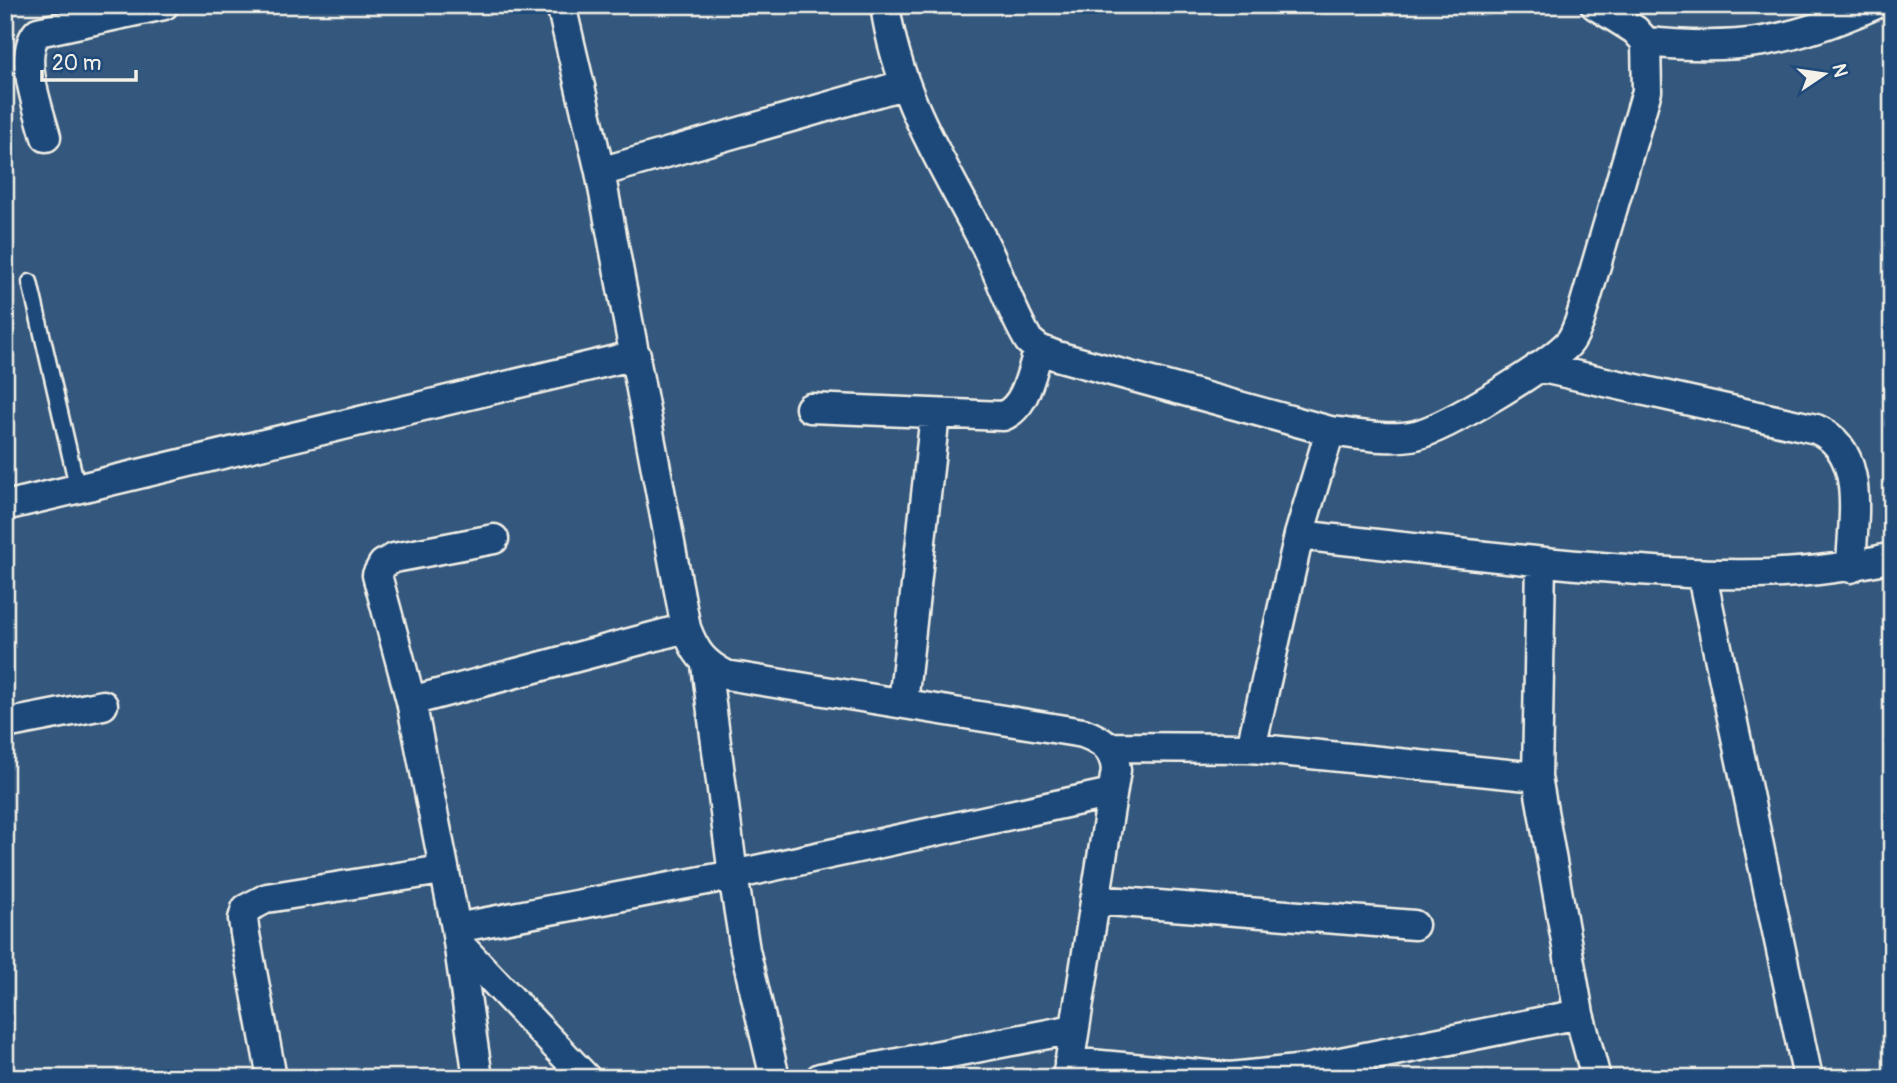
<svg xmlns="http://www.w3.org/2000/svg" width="1897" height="1083" viewBox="0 0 1897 1083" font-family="Pangolin,sans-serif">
  <rect width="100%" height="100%" fill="#33577d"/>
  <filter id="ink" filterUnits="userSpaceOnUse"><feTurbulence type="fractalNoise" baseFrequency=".0143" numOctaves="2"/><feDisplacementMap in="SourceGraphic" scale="14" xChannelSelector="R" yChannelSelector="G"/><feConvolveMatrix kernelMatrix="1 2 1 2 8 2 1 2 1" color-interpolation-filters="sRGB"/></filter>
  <g filter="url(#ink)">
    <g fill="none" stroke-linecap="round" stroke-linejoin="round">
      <g stroke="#f4f1e8" stroke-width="19">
        <path id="lane" d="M30,282L78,490"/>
      </g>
      <g stroke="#f4f1e8" stroke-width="33">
        <path id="street" d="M561,5L600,172L686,628C695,652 703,663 726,675L1083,733C1102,740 1114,748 1116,770L1067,1078
          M885,5C898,98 945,166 986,247C1001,278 1011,311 1029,341L1039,349L1057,356L1330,431
          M1646,42C1738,51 1789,43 1874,5
          M46,137C39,109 17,55 38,32L164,5
          M600,172L903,85
          M1538,367L1816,429C1868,451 1852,521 1851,568
          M810,408L1003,416C1027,406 1031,372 1039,349
          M5,506L636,355
          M1299,535C1396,546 1493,558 1590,566C1692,575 1792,582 1892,557
          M1541,562L1537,777L1579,1014L1596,1078
          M1702,576L1808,1078
          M706,665L733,875L745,950L775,1078
          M411,701L686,628
          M903,703L935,414
          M5,724L103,705
          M1109,747L1251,748L1537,777
          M1251,748L1299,535L1330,431C1357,434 1389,441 1416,435C1448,427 1544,368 1568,344C1574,338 1577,328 1580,320L1647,91L1646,42L1635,30L1595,5
          M1095,900L1414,925
          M456,928L733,875L1112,793
          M459,944L586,1078
          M1069,1062L1230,1077L1306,1069L1579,1014
          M272,1078L245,934L243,919L246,909L267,898L442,870
          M478,1078L456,928L411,701L377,575L383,564L394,558L494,539
          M820,1078L1074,1029"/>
      </g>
      <use href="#lane" stroke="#1f4a7a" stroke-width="14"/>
      <use href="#street" stroke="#1f4a7a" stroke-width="28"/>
    </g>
  </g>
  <rect width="1897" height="1083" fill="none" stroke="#1f4a7a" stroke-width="28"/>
  <rect x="14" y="14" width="1869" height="1055" fill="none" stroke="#f4f1e8" stroke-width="2.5" filter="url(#ink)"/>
  <g transform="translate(1824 74) rotate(77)" stroke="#1f4a7a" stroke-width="5" paint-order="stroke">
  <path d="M0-5L12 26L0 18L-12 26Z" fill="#f4f1e8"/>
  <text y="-10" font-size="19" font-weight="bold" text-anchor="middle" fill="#f4f1e8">N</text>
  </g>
  <path d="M42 70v10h94v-10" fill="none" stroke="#f4f1e8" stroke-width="3.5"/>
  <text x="52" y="70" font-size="21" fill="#f4f1e8" stroke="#1f4a7a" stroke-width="5" paint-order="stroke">20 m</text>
</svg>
